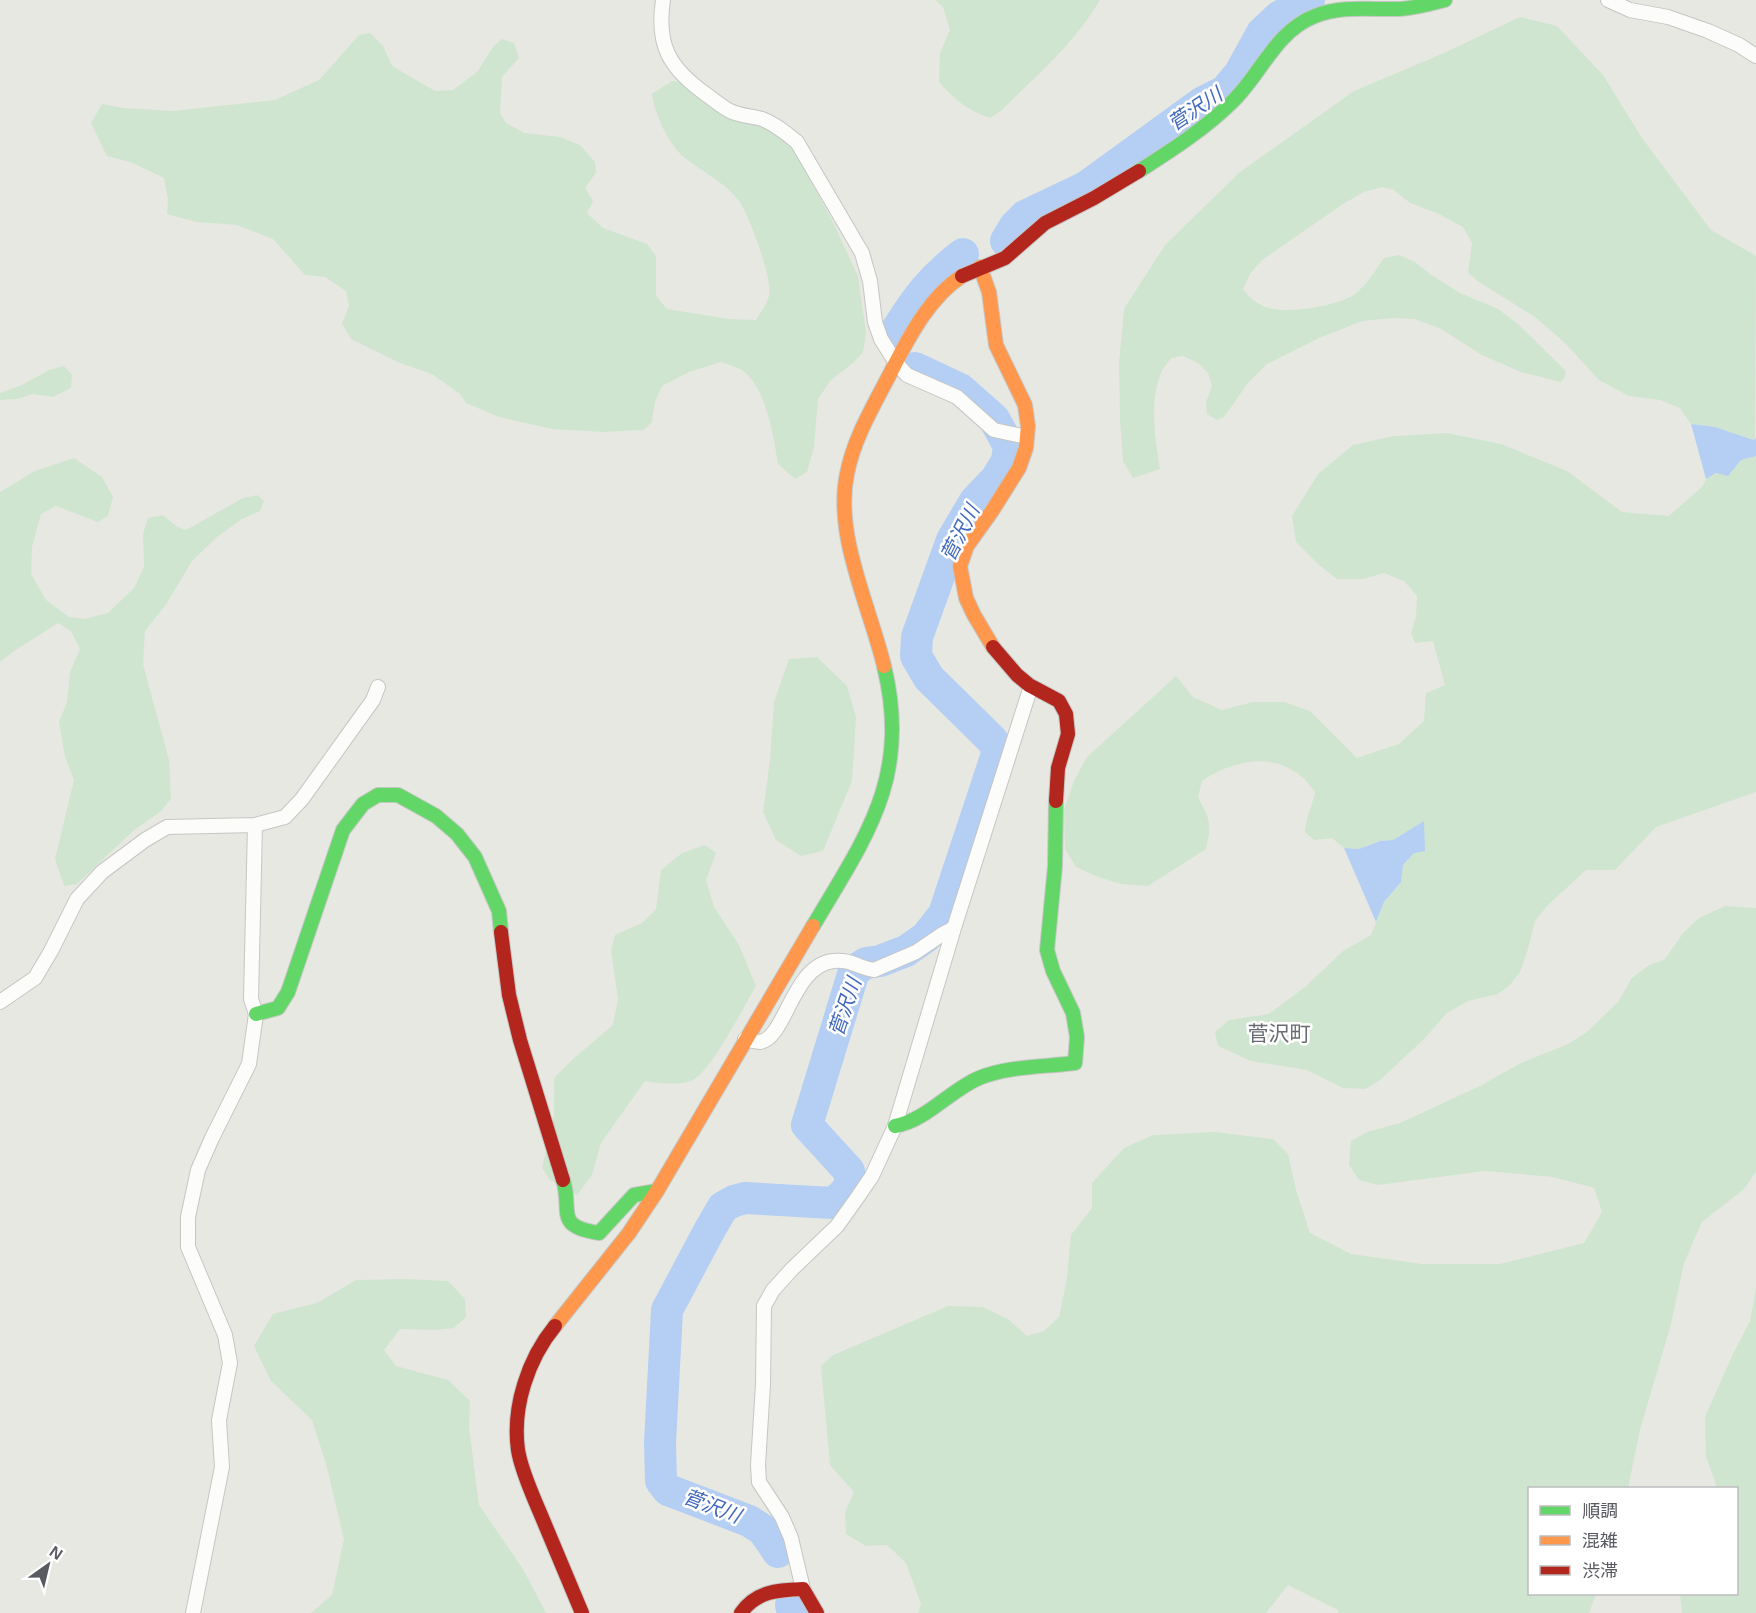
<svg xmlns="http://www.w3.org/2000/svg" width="1756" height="1613" viewBox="0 0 1756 1613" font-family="Arial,'Noto Sans JP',sans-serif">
  <rect width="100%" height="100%" fill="#e8e8e2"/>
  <path fill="#cfe5d0" d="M935,0H1100C1075,43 1037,75 1002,110L990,118C967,110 955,100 939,82L940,53L950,30L943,7Z
    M1520,17L1557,26L1603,75L1642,138L1711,230L1756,256L1755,440L1715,427L1691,424L1680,408L1660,400L1629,396L1599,380L1564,342L1535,317L1479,282L1468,273L1472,243L1463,227L1437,213L1410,203L1394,190L1382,187L1364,192L1343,204L1262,260L1250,274L1243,289C1249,298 1258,305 1269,308C1289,314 1338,306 1355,294C1368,284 1375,270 1384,258L1399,255L1415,262L1430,274L1460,293L1498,309L1518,324L1566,371L1565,377L1561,382L1521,372L1482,355L1441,329L1415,319L1394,318L1362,321L1319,338L1267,364L1248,383L1224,417L1217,420L1207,414L1206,402L1212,386L1208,373L1198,363L1183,356L1172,358C1168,362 1163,368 1161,373C1149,403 1155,438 1160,469L1133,478L1123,461L1120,419L1119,363L1124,309L1165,245L1240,172L1354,91L1444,53Z
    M370,33L383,46L392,66L435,91L453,90L477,72L493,47L502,39L514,43L519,58L502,77L500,113L506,123L524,133L560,137L580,145L595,162L596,173L585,188L593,201L587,213L603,228L647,244L656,256V296L667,309L729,319L756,320C760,313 767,304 769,296C773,278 749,216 739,201C725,182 702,172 685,158C668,144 655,115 652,94L672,81L685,82L772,130L795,152L832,220L858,276L866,333L863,352L853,363L831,380L818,399L814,447L807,472L795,479L778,464C773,434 768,397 747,374C742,368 729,365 721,362L689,372L662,386L655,402L652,422L643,430L604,432L552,429L499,417L466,403L460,394L432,374L400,363L351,339L342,323L349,306L346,291L325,277L305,275L273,239L237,225L196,222L167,214L168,199L164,178L133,163L107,156L91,123L102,104L124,108L173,111L275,100L319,80L359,35Z
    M64,366L72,375L71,388L53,397L33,394L17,399L0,400V393L22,385L49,370Z
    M1447,433L1501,444L1567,471L1622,512L1669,516L1702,487L1706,479L1717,473L1728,476L1741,460L1756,456V792L1656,827L1615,870H1586L1548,905L1535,921L1528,949L1520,972L1510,985L1498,994L1468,1001L1447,1013L1424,1039L1379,1081L1365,1089L1343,1088L1307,1070L1251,1061L1218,1046L1215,1032L1229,1020L1269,1014L1305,987L1343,951L1371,935L1384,902L1401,882L1403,865L1414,853L1405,832L1393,840L1379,841L1359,849L1344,848L1332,838L1314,840L1305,832C1306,816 1312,808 1315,792C1311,787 1307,781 1302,777C1272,751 1231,761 1202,781L1198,797C1210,820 1212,823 1206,849L1148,886L1121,884L1098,877L1076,867L1065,849L1064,810L1074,781L1087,757L1176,676L1193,697L1222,710L1253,702H1284L1310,711L1357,758L1399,744L1424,721L1426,693L1445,685L1433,641L1415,643L1411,633L1416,617L1417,596L1404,581L1384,573L1363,579H1337L1319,565L1296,542L1292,516L1318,474L1353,445L1394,436Z
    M74,458L102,477L113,497L108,516L98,522L56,506L41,514L32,547L31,574L46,600L69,617L84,619L108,613L134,588L144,567L143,534L148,518L163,515L176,526L186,530L243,498L257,495L264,501L260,511L242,519L217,537L192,561L167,603L145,631L143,664L169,760L171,799L160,812L133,831L77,884L64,886L55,859L74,780L65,757L59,722L67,702L70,672L80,649L71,631L58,623L14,651L0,662V492L35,471Z
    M817,657L847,686L856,717L852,781L823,851L801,856L776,840L763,812L770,760L774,702L789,659Z
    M705,845L716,853L706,880L714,907L739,945L756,986C743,1007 711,1073 691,1081C676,1086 659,1083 645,1081L601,1143L592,1175L577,1195L550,1180L542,1168L554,1116V1078L574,1058L613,1025L618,999L611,950L615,935L642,923L656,909L661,870L682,853Z
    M1725,906L1756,908V1172L1743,1190L1702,1222L1684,1263L1671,1324L1640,1430L1628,1488H1530V1594H1596L1589,1613H1338V1610L1288,1585L1266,1613H918L921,1604L906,1563L887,1545L866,1546L846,1534L845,1512L854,1492L830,1465L821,1366L833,1355L948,1306L983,1307L1008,1319L1027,1336L1044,1331L1059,1317L1067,1278L1071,1235L1092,1208V1183L1124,1148L1153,1135L1215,1132L1273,1139L1288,1154L1296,1190L1310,1233L1351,1254L1422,1264H1500L1584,1243L1602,1212L1594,1188L1553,1177L1485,1171L1378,1185L1359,1180L1349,1165L1351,1141L1367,1132L1400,1123L1480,1086L1521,1063L1568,1044L1587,1032L1618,1002L1632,978L1649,965L1664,960L1684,932L1699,918Z
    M405,1279L448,1281L465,1299L466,1317L454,1328L435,1330L400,1329L384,1350L396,1366L448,1380L470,1401L469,1427L479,1505L523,1569L546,1613H311L332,1595L344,1539L326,1464L312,1420L271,1381L254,1346L273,1314L317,1303L356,1280Z
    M1756,1288V1613H1682L1680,1594H1736V1488H1717L1706,1456L1705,1417L1732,1356L1750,1321Z"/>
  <path fill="#b4cef4" d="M1691,424L1715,427L1754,440L1756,438V456L1741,460L1728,476L1716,473L1706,479Z
    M1424,821L1425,851L1414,853L1403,865L1401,882L1384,902L1376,922L1344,848L1359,849L1380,841L1393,840Z"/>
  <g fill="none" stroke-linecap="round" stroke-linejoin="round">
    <path stroke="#b4cef4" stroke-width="32" d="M1006,241L1015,226L1025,216L1086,187L1203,102L1225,91L1240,73L1262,33L1279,17L1309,0
      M894,334C916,299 930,279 963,254
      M778,1552L763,1530L749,1521L668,1490L661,1481L660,1443L667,1310L709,1231L723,1207L734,1201L745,1198L832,1203C845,1195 853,1186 849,1171L807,1125L854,971L866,963L880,961L906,951L926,937L944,914L996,757L997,748L992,740L929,678L916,656L917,637L952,540L975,501L996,479L1007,461L1009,446L994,419L960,389L915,368
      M791,1605L793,1613"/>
    <g stroke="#c5c6c4" stroke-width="16">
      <path id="street" d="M663,0C656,46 670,69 707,95C714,100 722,107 730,111C740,116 752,116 762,119C775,124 786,133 797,142L862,253L870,281L875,322L881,339L896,363L907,375L957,397L994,430L1027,437
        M1608,0L1630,10L1668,17L1708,31L1739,45L1756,56
        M0,1002L35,978L51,951L77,899L102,872L145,840L167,827L255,825L285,817L302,799L373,700L378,687
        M745,1039C749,1040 756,1042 760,1042C786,1038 792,966 833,961C851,959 859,968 874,970L916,952L941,935L954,928
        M803,1589L791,1538L782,1517L759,1482L758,1465L763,1384L764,1306L773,1290L792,1269L837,1226L857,1198L872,1176L895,1126L954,928L1031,686
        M193,1613L222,1467L219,1420L230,1363L225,1335L188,1247V1217L198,1170L212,1138L249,1064L256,1014L251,999L255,825"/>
    </g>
    <g stroke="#c5c7c5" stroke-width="16">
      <path id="fast" d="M1139,171C1172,150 1206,128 1234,100C1262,72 1276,31 1315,16C1342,5 1372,10 1400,9C1416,8 1430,4 1445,0
        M813,926C867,835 911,777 884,666
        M256,1014L278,1008L288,992L343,830L363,804L378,795H398L436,816L457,834L475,857L499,911L501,932
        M895,1126C927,1120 949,1091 979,1078C1008,1066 1044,1067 1075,1063L1077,1037L1073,1013L1053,971L1047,950L1055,866L1056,801
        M563,1180C573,1211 553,1226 599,1233L634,1195L657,1191"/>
    </g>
    <g stroke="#c5c7c5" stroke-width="16">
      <path id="slow" d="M980,267L989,292L996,345L1025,405L1028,426L1026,448L1019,468L992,511L967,546L960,566L966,598L974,615L993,647
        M884,666C870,607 834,535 847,474C854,436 877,400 894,366C911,333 931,296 962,276
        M555,1326L629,1233L657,1191L813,926"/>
    </g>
    <g stroke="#c5c7c5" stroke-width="16">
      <path id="jam" d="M962,276L1005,258L1045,223L1094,198L1139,171
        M993,647L1017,675L1029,685L1059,701L1066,714L1068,734L1058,768L1056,801
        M501,932L509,995L520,1040L563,1180
        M555,1326C528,1359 512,1407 518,1450C521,1470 533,1496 541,1515C555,1548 568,1580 582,1613
        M741,1613C756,1591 778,1590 803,1589L817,1613"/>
    </g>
    <use href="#street" stroke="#fcfcfb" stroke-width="14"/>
    <use href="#fast" stroke="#63d668" stroke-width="14"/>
    <use href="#slow" stroke="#ff974d" stroke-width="14"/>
    <use href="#jam" stroke="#b3261e" stroke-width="14"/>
  </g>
  <g text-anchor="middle" stroke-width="5" stroke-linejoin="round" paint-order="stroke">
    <g font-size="20" font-style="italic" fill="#4269be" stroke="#fff">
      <text transform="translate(1195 109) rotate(-34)" y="7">菅沢川</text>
      <text transform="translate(960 533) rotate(-63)" y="7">菅沢川</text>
      <text transform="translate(845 1007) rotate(-71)" y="7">菅沢川</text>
      <text transform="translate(712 1506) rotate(21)" y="7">菅沢川</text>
    </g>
    <g font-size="21" fill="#696c72" stroke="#fff">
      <text x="1279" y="1041">菅沢町</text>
    </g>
  </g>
  <rect x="1528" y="1487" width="210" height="108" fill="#ffffff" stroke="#bcbdbf" stroke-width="1.5"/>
  <rect x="1540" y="1506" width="30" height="9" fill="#63d668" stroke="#bcbdbf" stroke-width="1.5"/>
  <text x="1582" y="1517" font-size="18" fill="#585a60">順調</text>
  <rect x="1540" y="1536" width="30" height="9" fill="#ff974d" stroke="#bcbdbf" stroke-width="1.5"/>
  <text x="1582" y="1547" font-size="18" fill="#585a60">混雑</text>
  <rect x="1540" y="1566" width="30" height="9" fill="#b3261e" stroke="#bcbdbf" stroke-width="1.5"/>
  <text x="1582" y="1577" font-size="18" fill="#585a60">渋滞</text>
  <g transform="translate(48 1565) rotate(34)" stroke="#ffffff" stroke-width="4.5" paint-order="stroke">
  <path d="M0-4.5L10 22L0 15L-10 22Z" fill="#585a60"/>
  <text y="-9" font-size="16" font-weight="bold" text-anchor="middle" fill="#585a60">N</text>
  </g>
</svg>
